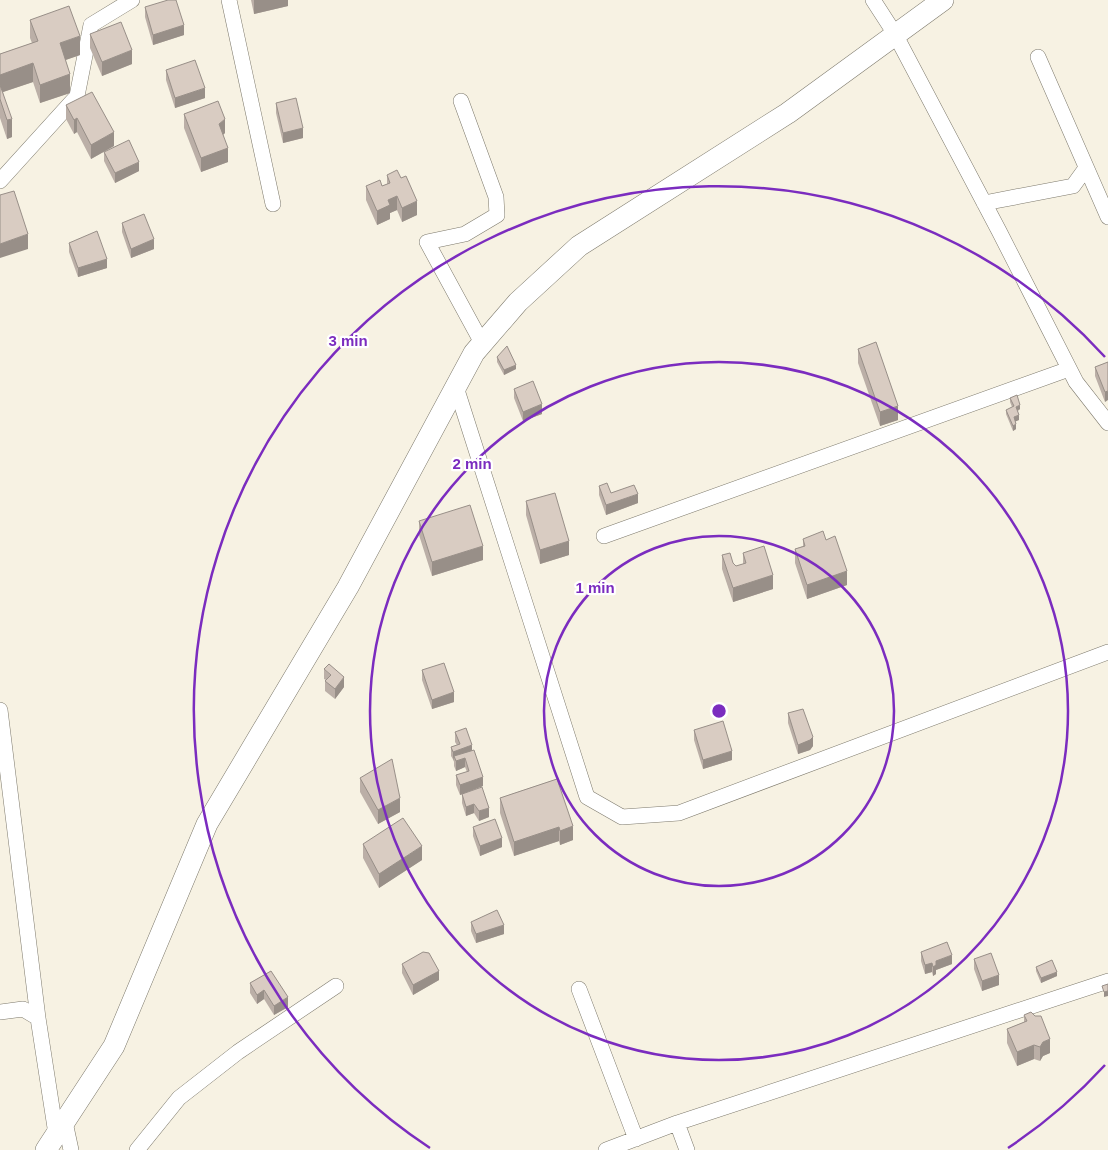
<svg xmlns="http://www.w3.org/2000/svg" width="1108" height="1150" viewBox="0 0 1108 1150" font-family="Arial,sans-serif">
  <rect width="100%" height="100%" fill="#f7f2e3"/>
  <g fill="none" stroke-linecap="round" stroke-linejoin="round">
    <g stroke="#7d796c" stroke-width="16">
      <path id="street" d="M229,0L273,204
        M873,0L895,34L999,231L1076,382L1108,423
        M1038,57L1108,217
        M461,101L496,197L497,215L465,234L427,242L482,343
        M0,181L77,96L91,25L132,0
        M984,203L1073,186L1086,168
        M456,387L587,797L622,817L679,813L1108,652
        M604,536L1069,369
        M0,710L38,1018
        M579,989L636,1139
        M0,1012L23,1009L38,1018L56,1134
        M65,1122L71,1150
        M677,1123L687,1150
        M137,1150L179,1098L238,1052L336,986
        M606,1150L677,1123L1108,981"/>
    </g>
    <g stroke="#7d796c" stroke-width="22">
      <path id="secondary" d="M46,1150L114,1046L207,824L348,587L474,353L518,302L579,246L788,113L943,0"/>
    </g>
    <use href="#street" stroke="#fff" stroke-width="15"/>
    <use href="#secondary" stroke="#fff" stroke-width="21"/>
  </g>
  <path fill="#bbafa7" d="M251,0H288V6L254,14Z
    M145,7L184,35L153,45L145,17Z
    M30,20L80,55L65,60L70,93L40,103L33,82L3,92L12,137L7,139L0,118V54L32,43L30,38Z
    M90,34L132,64L102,76L90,48Z
    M166,70L205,98L175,108L166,80Z
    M276,103L303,138L283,143L276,113Z
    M66,105L114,146L91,159L77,132L74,134L66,119Z
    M184,114L225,133L223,135L228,162L201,172L184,128Z
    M104,152L139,171L115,183L104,161Z
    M387,175L417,215L402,222L397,210L390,213V219L377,225L366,200V186H382L387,184Z
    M122,223L154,249L131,258L122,232Z
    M69,243L107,268L78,277L69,252Z
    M858,349L898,420L880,426L858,363Z
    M497,357L516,369L504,375L497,362Z
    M1108,362L1105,402L1095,376V367Z
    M514,389L542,414L523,421L514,398Z
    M1010,398L1020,409L1018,411L1019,420L1015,421L1016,429L1013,431L1006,414V410L1012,407L1010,402Z
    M599,486L611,493L638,503L606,515L599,495Z
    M526,501L569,555L540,564L526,515Z
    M419,521L483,560L432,576L419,535Z
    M803,539L826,540L847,585L807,599L795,563V549L803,546Z
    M743,553L773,589L733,602L722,569V555L736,566L743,564Z
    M324,669L344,687L335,699L325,691V681L326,680L324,679Z
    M422,670L454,702L432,709L422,680Z
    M788,713L813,746L810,750L798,754L788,723Z
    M694,730L732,760L703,769L694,740Z
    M455,732L472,750L483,786L467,792L489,817L479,821L474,813L466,816L462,803V794L460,795L456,785V775L467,772L465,767L456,771L454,766V761L451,756V747L457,745L455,742Z
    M360,778L400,812L378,824L360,792Z
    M557,779L573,840L560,845L559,841L514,856L500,813V798Z
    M473,827L502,847L480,856L473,836Z
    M363,844L422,860L379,888L363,858Z
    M471,922L504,934L476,943L471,931Z
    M921,952L952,964L936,970V974L933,976L932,972L925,974L921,961Z
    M974,959L999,985L982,991L974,969Z
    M402,964L439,980L413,995L402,973Z
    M1036,967L1057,976L1041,983L1036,971Z
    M271,971L288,1007L274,1015L264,999L257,1004L250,993V983Z
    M1024,1015L1050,1053L1043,1056L1040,1061L1034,1059L1017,1066L1007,1043V1029L1024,1022Z"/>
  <path fill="#988f88" d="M254,0H288V6L254,14Z
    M184,25V35L153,45V35Z
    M80,36V55L60,62V43Z
    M132,50V64L102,76V62Z
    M33,63V82L0,93V75Z
    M70,74V93L40,103V85Z
    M205,88V98L175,108V98Z
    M77,118V132L74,134V120Z
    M12,119V137L7,139V120Z
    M225,119V133L219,138V124Z
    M303,128V138L283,143V133Z
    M114,132V146L91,159V145Z
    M228,148V162L201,172V158Z
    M139,162V171L115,183V173Z
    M397,196V210L390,213V219L377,225V211L388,200Z
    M417,201V215L402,222V208Z
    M28,234V249L0,258V244Z
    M154,239V249L131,258V249Z
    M107,259V268L78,277V268Z
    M516,365V369L504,375V370Z
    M1108,391V400L1105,402V392Z
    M542,404V414L523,421V412Z
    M1020,405V409L1016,411V407Z
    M898,406V420L880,426V412Z
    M1019,415V420L1014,422V417Z
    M1016,424V429L1013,431V426Z
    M638,494V503L606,515V505Z
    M569,541V555L540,564V550Z
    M483,546V560L432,576V562Z
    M847,571V585L807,599V585Z
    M773,575V589L733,602V588Z
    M344,677V687L335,699V689Z
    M454,692V702L432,709V700Z
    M813,737V746L810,750L798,754V745Z
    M472,745V754L454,756L453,762V752Z
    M732,751V760L703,769V760Z
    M465,758V767L456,771V761Z
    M483,777V786L460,795V785Z
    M400,798V812L378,824V810Z
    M474,804V813L466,816V807Z
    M489,808V817L479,821V811Z
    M573,826V840L560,845V831Z
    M559,827V841L514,856V842Z
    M502,838V847L480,856V846Z
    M422,846V860L379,888V874Z
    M504,925V934L476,943V934Z
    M952,955V964L936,970V961Z
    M932,963V972L925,974V965Z
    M936,965V974L933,976V967Z
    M439,971V980L413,995V985Z
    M1057,972V976L1041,983V978Z
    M999,975V985L982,991V981Z
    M264,990V999L257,1004V995Z
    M1108,991V996L1104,997V992Z
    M288,997V1007L274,1015V1006Z
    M1050,1039V1053L1043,1056L1040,1061V1047L1043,1042Z
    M1034,1045V1059L1017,1066V1052Z"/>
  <path fill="#d9ccc2" stroke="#988f88" d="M168,0H176L184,25L153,35L145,7Z
    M69,6L80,36L60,43L70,74L40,85L33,63L0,75V54L38,41L30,20Z
    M121,22L132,50L102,62L90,34Z
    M195,60L205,88L175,98L166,70Z
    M0,85L12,119L7,120L0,99Z
    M92,92L114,132L91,145L77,118L74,120L66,105Z
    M296,98L303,128L283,133L276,103Z
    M218,101L225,119L219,124L228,148L201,158L184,114Z
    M129,140L139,162L115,173L104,152Z
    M397,170L401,178L406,176L417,201L402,208L397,196L388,200L390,205L377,211L366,186L380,180L382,186L390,183L387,175Z
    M14,191L28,234L0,244V195Z
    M144,214L154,239L131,249L122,223Z
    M97,231L107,259L78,268L69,243Z
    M876,342L898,406L880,412L858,349Z
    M507,346L516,365L504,370L497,357Z
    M1108,362V391L1105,392L1095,367Z
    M533,381L542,404L523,412L514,389Z
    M1017,395L1020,405L1016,407L1019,415L1014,417L1016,424L1013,426L1006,410L1014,406L1010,398Z
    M607,483L611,493L634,485L638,494L606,505L599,486Z
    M555,493L569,541L540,550L526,501Z
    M470,505L483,546L432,562L419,521Z
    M823,531L826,540L835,536L847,571L807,585L795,549L805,546L803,539Z
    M764,546L773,575L733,588L722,555L730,553L733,563L736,566L746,563L743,553Z
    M444,663L454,692L432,700L422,670Z
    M329,664L344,677L335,689L325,681L331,675L324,669Z
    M803,709L813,737L810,740L798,745L788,713Z
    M723,721L732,751L703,760L694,730Z
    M466,728L472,745L453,752L451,747L460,744L455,732Z
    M474,750L483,777L460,785L456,775L469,771L465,758L456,761L454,756Z
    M392,759L400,798L378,810L360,778Z
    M557,779L573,826L560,831L559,827L514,842L500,798Z
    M482,787L489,808L479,811L474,804L466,807L462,794Z
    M403,818L422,846L379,874L363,844Z
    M495,819L502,838L480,846L473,827Z
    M497,910L504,925L476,934L471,922Z
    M947,942L952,955L936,961V965L933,967L932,963L925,965L921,952Z
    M423,952L429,953L439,971L413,985L402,964Z
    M991,953L999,975L982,981L974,959Z
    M1052,960L1057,972L1041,978L1036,967Z
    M271,971L288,997L274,1006L264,990L257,995L250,983Z
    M1108,984V991L1104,992L1102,986Z
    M1031,1012L1035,1016H1041L1050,1039L1043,1042L1040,1047L1034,1045L1017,1052L1007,1029L1027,1021L1024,1015Z"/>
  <g fill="none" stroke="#7b2cbf" stroke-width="2.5">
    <circle cx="719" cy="711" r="175"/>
    <circle cx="719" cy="711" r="349"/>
    <path d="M1105 1065A524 524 0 0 1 1008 1148M430 1148A524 524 0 1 1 1105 357"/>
  </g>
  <circle cx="719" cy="711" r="8" fill="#7b2cbf" stroke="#fff" stroke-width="2.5"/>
  <g font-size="15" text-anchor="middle" font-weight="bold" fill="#7b2cbf" stroke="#fff" stroke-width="4.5" stroke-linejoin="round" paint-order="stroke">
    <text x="348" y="346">3 min</text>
    <text x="472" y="469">2 min</text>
    <text x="595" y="593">1 min</text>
  </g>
</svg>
